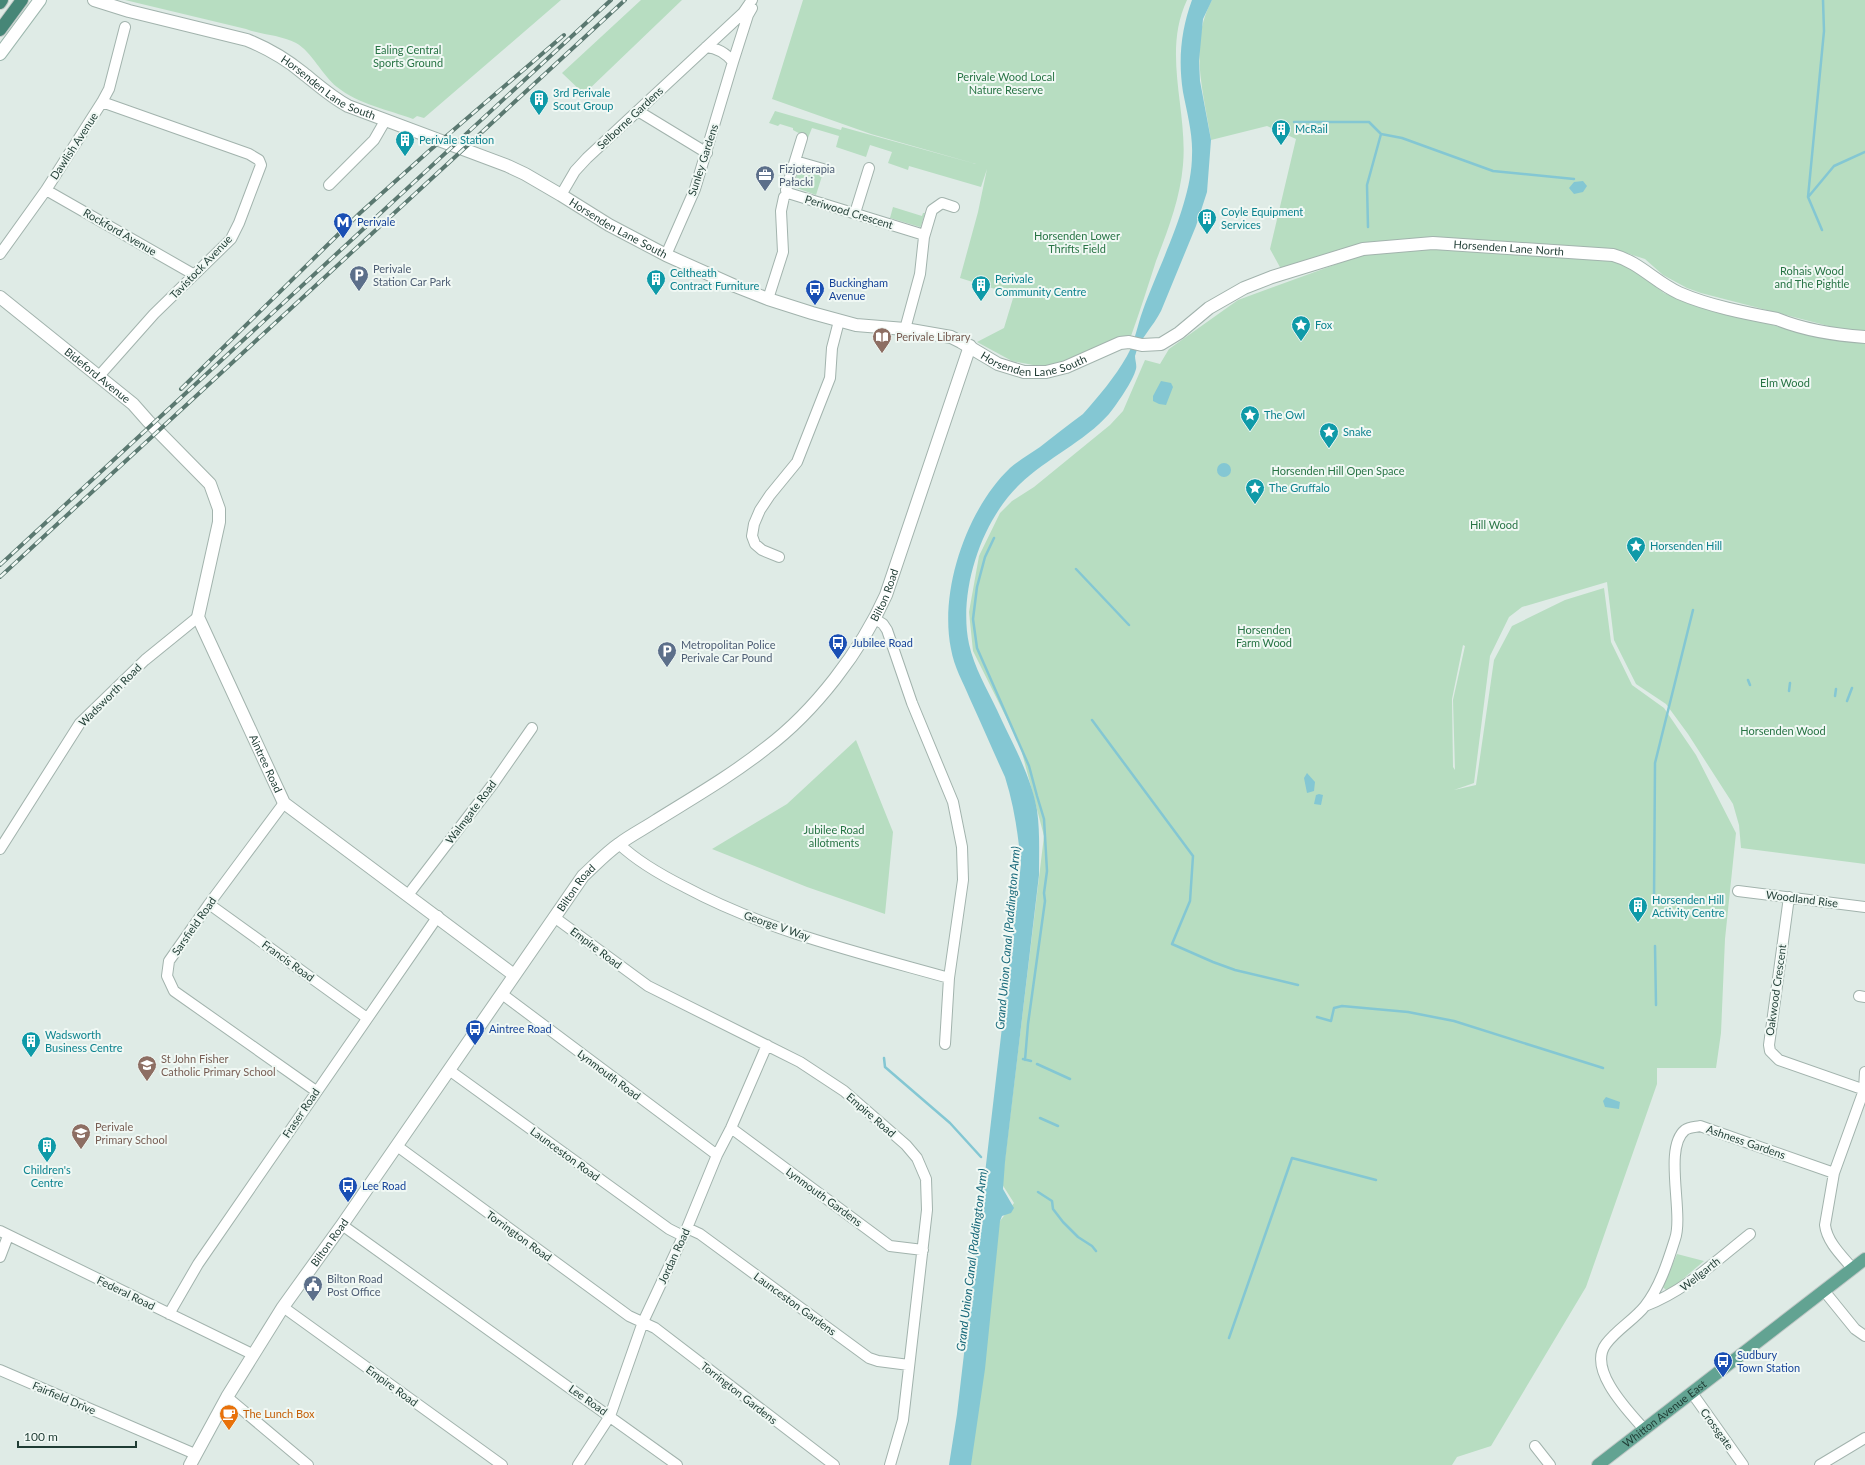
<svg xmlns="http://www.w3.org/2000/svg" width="1865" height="1465" viewBox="0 0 1865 1465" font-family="Lato,sans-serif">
  <rect width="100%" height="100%" fill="#dfebe6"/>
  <path fill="#b7ddc1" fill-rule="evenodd" d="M125,0H561L424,118L417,116L413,119C389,110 358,104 337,87C322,75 312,52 296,43C281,35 262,35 246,29Z
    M641,0H682L584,94L562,73Z
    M803,0H1187C1162,53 1188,110 1183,165C1180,199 1168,230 1156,261C1148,286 1140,311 1131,336L1049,368L1012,361L977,342L1004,328L1014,295L960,278L978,212L987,169L981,187L909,166L908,170L888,163L892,152L870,145L866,157L836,147L839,136L812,128L808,138L793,130V128L780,124L778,126L769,123L775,111L841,130L842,127L976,164L871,134L772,99Z
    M1212,0H1865V332L1848,331L1701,293L1687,288L1663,275L1645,259L1626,253L1605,249L1433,237L1375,242L1281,269L1270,249L1296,139L1267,126L1211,140C1204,94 1188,44 1212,0Z
    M802,170L822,176L816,195L794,187L798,171Z
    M893,207L922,216L923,213H925L921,226L920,227L890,218Z
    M1417,249H1476L1604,258L1627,265L1664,293L1696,305L1788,329L1865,343V864L1741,848L1739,825L1733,804L1688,734L1666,704L1636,684L1614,640L1607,582L1522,607L1509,617L1490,656L1474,783L1454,790L1476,785L1494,660L1512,626L1565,600L1604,588L1611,642L1632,685L1664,708L1696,755L1736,833L1725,939L1721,1033L1716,1068H1657V1084L1586,1287L1491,1446L1457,1457L1452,1465H964L996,1226L1014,1203L1002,1184L1044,836L1020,745L973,651L969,612L979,556L1000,513L1012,501L1034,487L1110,425L1123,411L1145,360L1160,364L1169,349L1238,300L1367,253ZM1463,645L1465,646L1453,700L1455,770L1453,767L1452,699Z
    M856,740L893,832L885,914L807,887L712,849L787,804Z
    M1677,1254L1704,1261L1670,1290H1666L1663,1287L1664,1284Z"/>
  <path fill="#84c7d3" d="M1192,0H1212L1203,19L1199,61L1200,81L1211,140L1207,192L1196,226L1161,311C1153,327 1139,339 1135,356C1135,360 1137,365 1136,369C1133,381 1117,404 1109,414C1084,442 1047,458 1020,484C981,521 958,592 969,644C974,667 987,689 997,710C1011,741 1031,775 1037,810C1040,831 1039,853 1039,875L1005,1162L1003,1189L1014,1208L1011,1213L1002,1216L1000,1221L985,1369L971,1465H949L957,1414L1021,864C1018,834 1014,805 1005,777C993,751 982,725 970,699C963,682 954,667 951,649C939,590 967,509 1010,468C1019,460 1030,454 1040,447C1054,436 1068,425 1083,414C1099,396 1115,377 1127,356C1135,342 1137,326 1143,310C1159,265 1192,203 1192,155C1193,134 1187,113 1183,92C1178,60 1181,30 1192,0Z
    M1583,181L1587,186L1583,192L1574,194L1569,188L1574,182Z
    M1161,381L1171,383L1173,387L1166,405L1159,404L1153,401V396Z
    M1217 470a7 7 0 1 1 14 0a7 7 0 1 1-14 0Z
    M1307,773L1315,782L1314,791L1307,793L1304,778Z
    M1319,794L1323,795L1321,805L1314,804L1316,795Z
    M1606,1097L1620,1102L1619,1109L1605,1107L1603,1101Z"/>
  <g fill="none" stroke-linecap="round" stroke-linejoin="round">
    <path stroke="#84c7d3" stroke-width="2.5" d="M1294,122H1369L1381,134L1402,138L1493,171L1574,179
      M1809,196L1834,166L1865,152
      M1368,227L1367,185L1381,134
      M1822,230L1808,197L1824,31L1823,0
      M994,538L985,557L977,587L973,619L977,648L1029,766L1037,796L1044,819L1047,871L1044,893L1045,901L1028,1024L1025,1060
      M1076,569L1129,625
      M1748,680L1750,685
      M1789,691L1790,683
      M1835,696L1836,689
      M1847,701L1852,688
      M1092,720L1193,856L1190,901L1172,944L1213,962L1235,970L1298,985
      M1654,900L1655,763L1693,610
      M1655,946L1656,1005
      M1317,1017L1331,1021L1334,1008L1342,1006L1408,1012L1454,1021L1603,1068
      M884,1058L885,1067L950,1123L981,1157
      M1023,1059L1031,1061
      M1037,1064L1070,1079
      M1040,1118L1058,1126
      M1038,1192L1052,1201L1053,1209L1063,1222L1078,1237L1092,1246L1096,1251
      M1229,1338L1292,1158L1376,1180"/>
    <g stroke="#a2b3ad" stroke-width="12">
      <path id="minor" d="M706,47C717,48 726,53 733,62
        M638,111L707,153
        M795,161L823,169
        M329,185L374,140L385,121
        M46,190L193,274
        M787,194L786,190L802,138
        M561,195L575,171L587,158L743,13L752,0
        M855,213L869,168
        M924,237L932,210L942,203L954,207
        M0,254L46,190L102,102L109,89L125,27
        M666,255L695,189L733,62L748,15L752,8
        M768,299L783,252L781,211L784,197L788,193L921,234L924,237L920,274L905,329
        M99,376L154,314L231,239L239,223L261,165L259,160L249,154L102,102
        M779,557L762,550L755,544L752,536L754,524L760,510L770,495L797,462L830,378L832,348L839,321
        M875,619L883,624L887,630L912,703L953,802L962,847L963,880L949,978L945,1044
        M284,803L209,904L169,961L167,976L174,991L316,1091
        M619,844C638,862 661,875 685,887C767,931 860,953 949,978
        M0,849L80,723L145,660L198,617
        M1738,891L1865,907
        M408,895L493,784L532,728
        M1789,897L1769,1045L1770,1051L1779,1060L1865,1090
        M209,904L367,1018
        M554,917L648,986L800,1062L844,1091L906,1145L917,1158L926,1179L927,1210L903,1420L890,1465
        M502,994L717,1155
        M1859,996L1865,997
        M449,1070L669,1229L683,1236
        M731,1128L890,1246L923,1250
        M397,1146L629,1316L655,1328L834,1465
        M342,1225L677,1465
        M687,1228L700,1234L869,1358L878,1361L909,1365
        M0,1231L252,1354
        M0,1257L8,1236
        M1853,1269C1842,1256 1827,1242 1825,1225L1834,1173L1864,1090L1865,1072
        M1825,1292L1855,1329L1865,1336
        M1645,1306C1685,1291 1717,1260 1750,1234
        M283,1307L502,1465
        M169,1314L198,1264L438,916
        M0,1370L195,1454
        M1692,1393L1743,1465
        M227,1397L308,1465
        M1644,1429C1628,1411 1587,1369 1606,1344C1617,1329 1634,1320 1645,1306C1660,1287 1668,1261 1675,1239C1684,1213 1663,1148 1685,1130C1689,1127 1696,1127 1700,1126L1834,1173
        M1535,1446L1550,1465
        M578,1465L610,1416L643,1322L687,1228L717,1155L731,1128L767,1045
        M1820,1465L1865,1438"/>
    </g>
    <g stroke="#a2b3ad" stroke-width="14">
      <g id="tertiary">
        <path id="s1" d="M94,0L129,11L247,40C267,48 286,59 303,73C318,85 331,97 348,106L508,166L525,174L561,195L609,225L666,255L735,286L768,299L812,313L856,325L905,329L951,337L961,342L998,364L1024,372H1046L1066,367L1120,343L1129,342L1142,345L1161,344L1179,333L1209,308L1244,288L1272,277L1363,249L1433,243L1613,255C1639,262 1655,282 1679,293C1709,306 1745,313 1777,319C1804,330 1836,335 1865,337"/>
        <path id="s2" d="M0,297L133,404L148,421L210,484L219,509V522L198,617L284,803L514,975"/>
        <path id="s3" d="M190,1465L227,1397L283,1307L342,1225L583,876C595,865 606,853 619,844C631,835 645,828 657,820C694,797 732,775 766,748C815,711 861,651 886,595L970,346"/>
      </g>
    </g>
    <g stroke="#9db7ae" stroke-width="14">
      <path id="secondary" d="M0,54L40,0"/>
    </g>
    <g stroke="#c0c8c6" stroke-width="14">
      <g id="primary">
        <path id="s4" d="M1598,1465L1865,1259"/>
      </g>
    </g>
    <g stroke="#c0c8c6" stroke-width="14">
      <path id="trunk" d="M0,3L2,0
        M0,30L22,0"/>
    </g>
    <use href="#minor" stroke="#fff" stroke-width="10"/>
    <use href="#tertiary" stroke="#fff" stroke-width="12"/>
    <use href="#secondary" stroke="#fff" stroke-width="12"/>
    <use href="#primary" stroke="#62a392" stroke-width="12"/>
    <use href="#trunk" stroke="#468677" stroke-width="12"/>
    <g stroke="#5a7870" stroke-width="4">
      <path id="rail" d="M181,389L360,213L429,151L564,35
        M0,565L611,0
        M0,577L625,0"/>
    </g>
    <use href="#rail" stroke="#f0f8f4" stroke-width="2.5" stroke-dasharray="8" stroke-linecap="butt"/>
  </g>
  <defs>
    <g id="building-pin" transform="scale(1)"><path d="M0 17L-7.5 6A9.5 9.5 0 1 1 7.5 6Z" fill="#0f9aa8" stroke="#f0f8f4"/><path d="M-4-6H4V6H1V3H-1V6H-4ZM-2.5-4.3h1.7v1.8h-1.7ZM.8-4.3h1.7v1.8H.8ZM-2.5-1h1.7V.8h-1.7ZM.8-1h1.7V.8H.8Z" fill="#fff"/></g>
    <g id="office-pin" transform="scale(1)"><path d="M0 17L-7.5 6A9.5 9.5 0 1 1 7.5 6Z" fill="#5c6f8a" stroke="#f0f8f4"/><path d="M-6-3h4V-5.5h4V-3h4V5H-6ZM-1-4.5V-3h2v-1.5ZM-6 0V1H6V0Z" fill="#fff"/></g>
    <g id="metro-pin" transform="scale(1)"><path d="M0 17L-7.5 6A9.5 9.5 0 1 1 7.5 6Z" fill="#1a4fb4" stroke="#f0f8f4"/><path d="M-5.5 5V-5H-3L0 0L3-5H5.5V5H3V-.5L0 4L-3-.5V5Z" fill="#fff"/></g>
    <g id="parking-pin" transform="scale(1)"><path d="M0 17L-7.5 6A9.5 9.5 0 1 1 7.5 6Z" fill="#5c6f8a" stroke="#f0f8f4"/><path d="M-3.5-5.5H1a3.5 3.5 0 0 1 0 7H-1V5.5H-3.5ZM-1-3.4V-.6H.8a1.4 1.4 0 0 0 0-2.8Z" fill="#fff"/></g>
    <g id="bus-pin" transform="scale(1)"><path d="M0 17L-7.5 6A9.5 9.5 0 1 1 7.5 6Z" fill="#1a4fb4" stroke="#f0f8f4"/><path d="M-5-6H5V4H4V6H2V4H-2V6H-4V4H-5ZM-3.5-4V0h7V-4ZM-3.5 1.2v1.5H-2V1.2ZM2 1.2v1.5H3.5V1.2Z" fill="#fff"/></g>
    <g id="sight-pin" transform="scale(1)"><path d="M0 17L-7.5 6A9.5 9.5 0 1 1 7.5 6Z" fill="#0f9aa8" stroke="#f0f8f4"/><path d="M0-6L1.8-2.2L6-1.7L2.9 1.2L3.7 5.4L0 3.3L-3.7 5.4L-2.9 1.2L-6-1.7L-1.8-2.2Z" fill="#fff"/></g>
    <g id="library-pin" transform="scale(1)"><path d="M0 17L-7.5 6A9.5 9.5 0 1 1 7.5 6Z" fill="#8d6e63" stroke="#f0f8f4"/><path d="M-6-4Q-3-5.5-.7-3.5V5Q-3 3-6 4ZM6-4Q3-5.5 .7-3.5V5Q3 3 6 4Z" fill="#fff"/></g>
    <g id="school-pin" transform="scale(1)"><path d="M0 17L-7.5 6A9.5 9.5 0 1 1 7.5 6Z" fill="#8d6e63" stroke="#f0f8f4"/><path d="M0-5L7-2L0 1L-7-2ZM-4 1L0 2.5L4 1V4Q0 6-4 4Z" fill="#fff"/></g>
    <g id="civic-pin" transform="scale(1)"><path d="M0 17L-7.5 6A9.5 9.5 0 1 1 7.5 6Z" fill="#5c6f8a" stroke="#f0f8f4"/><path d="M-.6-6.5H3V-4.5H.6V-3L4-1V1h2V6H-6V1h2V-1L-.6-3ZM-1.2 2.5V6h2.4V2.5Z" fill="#fff"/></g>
    <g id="cafe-pin" transform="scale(1)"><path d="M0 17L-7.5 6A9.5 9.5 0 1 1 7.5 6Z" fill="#e8710a" stroke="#f0f8f4"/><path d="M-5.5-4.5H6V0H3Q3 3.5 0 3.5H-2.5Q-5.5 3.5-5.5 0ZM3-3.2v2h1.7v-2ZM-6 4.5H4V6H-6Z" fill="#fff"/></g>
  </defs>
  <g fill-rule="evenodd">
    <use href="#building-pin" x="539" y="99"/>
    <use href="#building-pin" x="1281" y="129"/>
    <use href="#building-pin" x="405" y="140"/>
    <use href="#office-pin" x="765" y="175"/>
    <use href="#building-pin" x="1207" y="218"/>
    <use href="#metro-pin" x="343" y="222"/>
    <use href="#parking-pin" x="359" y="275"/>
    <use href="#building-pin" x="656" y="279"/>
    <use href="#building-pin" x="981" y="285"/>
    <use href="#bus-pin" x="815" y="289"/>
    <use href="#sight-pin" x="1301" y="325"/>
    <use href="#library-pin" x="882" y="337"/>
    <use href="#sight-pin" x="1250" y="415"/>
    <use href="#sight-pin" x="1329" y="432"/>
    <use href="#sight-pin" x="1255" y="488"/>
    <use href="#sight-pin" x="1636" y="546"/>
    <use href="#bus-pin" x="838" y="643"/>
    <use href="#parking-pin" x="667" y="651"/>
    <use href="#building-pin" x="1638" y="906"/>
    <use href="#bus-pin" x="475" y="1029"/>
    <use href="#building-pin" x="31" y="1041"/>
    <use href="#school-pin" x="147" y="1065"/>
    <use href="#school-pin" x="81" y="1133"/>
    <use href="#building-pin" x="47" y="1146"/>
    <use href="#bus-pin" x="348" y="1186"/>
    <use href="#civic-pin" x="313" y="1285"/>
    <use href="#bus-pin" x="1723" y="1361"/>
    <use href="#cafe-pin" x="229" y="1414"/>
  </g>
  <g text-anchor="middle" stroke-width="4" stroke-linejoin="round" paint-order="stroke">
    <g font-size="11" fill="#287445" stroke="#f0f8f4">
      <text x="408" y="54">Ealing Central<tspan x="408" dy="13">Sports Ground</tspan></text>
      <text x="1006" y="81">Perivale Wood Local<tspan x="1006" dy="13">Nature Reserve</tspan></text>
      <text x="1077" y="240">Horsenden Lower<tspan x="1077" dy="13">Thrifts Field</tspan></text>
      <text x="1812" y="275">Rohais Wood<tspan x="1812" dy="13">and The Pightle</tspan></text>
      <text x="1785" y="387">Elm Wood</text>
      <text x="1338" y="475">Horsenden Hill Open Space</text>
      <text x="1494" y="529">Hill Wood</text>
      <text x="1264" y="634">Horsenden<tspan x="1264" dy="13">Farm Wood</tspan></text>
      <text x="1783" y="735">Horsenden Wood</text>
      <text x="834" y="834">Jubilee Road<tspan x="834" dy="13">allotments</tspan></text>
    </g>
    <g font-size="11" fill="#1f3c34" stroke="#f0f8f4">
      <text dy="4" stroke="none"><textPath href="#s1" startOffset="253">Horsenden Lane South</textPath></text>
      <text transform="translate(630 118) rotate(-43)" y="4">Selborne Gardens</text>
      <text transform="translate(74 146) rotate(-57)" y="4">Dawlish Avenue</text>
      <text transform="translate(703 160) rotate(-72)" y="4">Sunley Gardens</text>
      <text transform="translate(849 212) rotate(17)" y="4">Periwood Crescent</text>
      <text dy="4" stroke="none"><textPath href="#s1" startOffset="577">Horsenden Lane South</textPath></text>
      <text transform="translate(120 232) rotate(30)" y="4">Rockford Avenue</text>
      <text dy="4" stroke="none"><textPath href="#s1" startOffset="1527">Horsenden Lane North</textPath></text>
      <text transform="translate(201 267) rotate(-46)" y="4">Tavistock Avenue</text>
      <text dy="4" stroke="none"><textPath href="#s1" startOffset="1021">Horsenden Lane South</textPath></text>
      <text dy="4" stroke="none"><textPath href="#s2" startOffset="125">Bideford Avenue</textPath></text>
      <text dy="4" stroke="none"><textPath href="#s3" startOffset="1128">Bilton Road</textPath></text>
      <text transform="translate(110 695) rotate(-45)" y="4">Wadsworth Road</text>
      <text dy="4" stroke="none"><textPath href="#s2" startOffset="580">Aintree Road</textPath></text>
      <text transform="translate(471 812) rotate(-53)" y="4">Walmgate Road</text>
      <text dy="4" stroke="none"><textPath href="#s3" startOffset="695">Bilton Road</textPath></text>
      <text transform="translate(1802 899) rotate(7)" y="4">Woodland Rise</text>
      <text transform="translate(194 926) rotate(-55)" y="4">Sarsfield Road</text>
      <text transform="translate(777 926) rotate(19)" y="4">George V Way</text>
      <text transform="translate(596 948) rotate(37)" y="4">Empire Road</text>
      <text transform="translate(288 961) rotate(36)" y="4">Francis Road</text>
      <text transform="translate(1776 990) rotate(-82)" y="4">Oakwood Crescent</text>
      <text transform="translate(609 1075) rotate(37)" y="4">Lynmouth Road</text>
      <text transform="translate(301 1113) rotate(-56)" y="4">Fraser Road</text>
      <text transform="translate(871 1115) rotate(41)" y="4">Empire Road</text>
      <text transform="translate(1746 1142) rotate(19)" y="4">Ashness Gardens</text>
      <text transform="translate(565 1154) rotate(36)" y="4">Launceston Road</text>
      <text transform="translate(824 1197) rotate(36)" y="4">Lynmouth Gardens</text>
      <text transform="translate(519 1236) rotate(36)" y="4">Torrington Road</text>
      <text dy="4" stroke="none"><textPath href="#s3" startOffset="263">Bilton Road</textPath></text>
      <text transform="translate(674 1256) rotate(-65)" y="4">Jordan Road</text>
      <text transform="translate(1700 1274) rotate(-38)" y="4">Wellgarth</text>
      <text transform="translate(126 1293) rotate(26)" y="4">Federal Road</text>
      <text transform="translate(795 1304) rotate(36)" y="4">Launceston Gardens</text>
      <text transform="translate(392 1386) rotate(36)" y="4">Empire Road</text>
      <text transform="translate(739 1393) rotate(38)" y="4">Torrington Gardens</text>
      <text transform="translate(64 1398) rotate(23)" y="4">Fairfield Drive</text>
      <text transform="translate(588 1400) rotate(35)" y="4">Lee Road</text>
      <text dy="4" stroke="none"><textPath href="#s4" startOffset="84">Whitton Avenue East</textPath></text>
      <text transform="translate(1717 1429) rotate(54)" y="4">Crossgate</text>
    </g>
    <g font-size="11" fill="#0d838f" stroke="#f0f8f4" text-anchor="start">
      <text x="553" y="97">3rd Perivale<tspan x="553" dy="13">Scout Group</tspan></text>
      <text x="1295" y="133">McRail</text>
      <text x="419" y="144">Perivale Station</text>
      <text x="1221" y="216">Coyle Equipment<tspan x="1221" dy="13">Services</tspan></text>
      <text x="670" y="277">Celtheath<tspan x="670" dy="13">Contract Furniture</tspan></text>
      <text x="995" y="283">Perivale<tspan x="995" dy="13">Community Centre</tspan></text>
      <text x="1315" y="329">Fox</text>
      <text x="1264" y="419">The Owl</text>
      <text x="1343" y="436">Snake</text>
      <text x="1269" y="492">The Gruffalo</text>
      <text x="1650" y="550">Horsenden Hill</text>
      <text x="1652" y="904">Horsenden Hill<tspan x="1652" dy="13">Activity Centre</tspan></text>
      <text x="45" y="1039">Wadsworth<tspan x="45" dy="13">Business Centre</tspan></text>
      <text x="47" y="1174" text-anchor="middle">Children's<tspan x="47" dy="13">Centre</tspan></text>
    </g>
    <g font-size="11" fill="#4e5e75" stroke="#f0f8f4" text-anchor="start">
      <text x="779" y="173">Fizjoterapia<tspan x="779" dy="13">Pałacki</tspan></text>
      <text x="373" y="273">Perivale<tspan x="373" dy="13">Station Car Park</tspan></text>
      <text x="681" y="649">Metropolitan Police<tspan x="681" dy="13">Perivale Car Pound</tspan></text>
      <text x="327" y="1283">Bilton Road<tspan x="327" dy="13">Post Office</tspan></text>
    </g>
    <g font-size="11" fill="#164399" stroke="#f0f8f4" text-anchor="start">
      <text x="357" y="226">Perivale</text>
      <text x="829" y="287">Buckingham<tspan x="829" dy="13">Avenue</tspan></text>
      <text x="852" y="647">Jubilee Road</text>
      <text x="489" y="1033">Aintree Road</text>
      <text x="362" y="1190">Lee Road</text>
      <text x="1737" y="1359">Sudbury<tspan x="1737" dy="13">Town Station</tspan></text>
    </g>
    <g font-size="11" fill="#785e54" stroke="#f0f8f4" text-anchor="start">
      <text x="896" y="341">Perivale Library</text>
      <text x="161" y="1063">St John Fisher<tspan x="161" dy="13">Catholic Primary School</tspan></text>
      <text x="95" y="1131">Perivale<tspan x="95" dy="13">Primary School</tspan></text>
    </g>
    <g font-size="11" fill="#c56008" stroke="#f0f8f4" text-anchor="start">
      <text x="243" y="1418">The Lunch Box</text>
    </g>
    <g font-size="12" font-style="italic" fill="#18697a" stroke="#f0f8f4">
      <text transform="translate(1008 938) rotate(-85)" y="4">Grand Union Canal (Paddington Arm)</text>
      <text transform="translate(972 1260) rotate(-83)" y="4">Grand Union Canal (Paddington Arm)</text>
    </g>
  </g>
  <path d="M18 1441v6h118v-6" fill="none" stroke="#1f3c34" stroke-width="2"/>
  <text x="24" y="1441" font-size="12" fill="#1f3c34" stroke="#f0f8f4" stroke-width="3" paint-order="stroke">100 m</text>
</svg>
